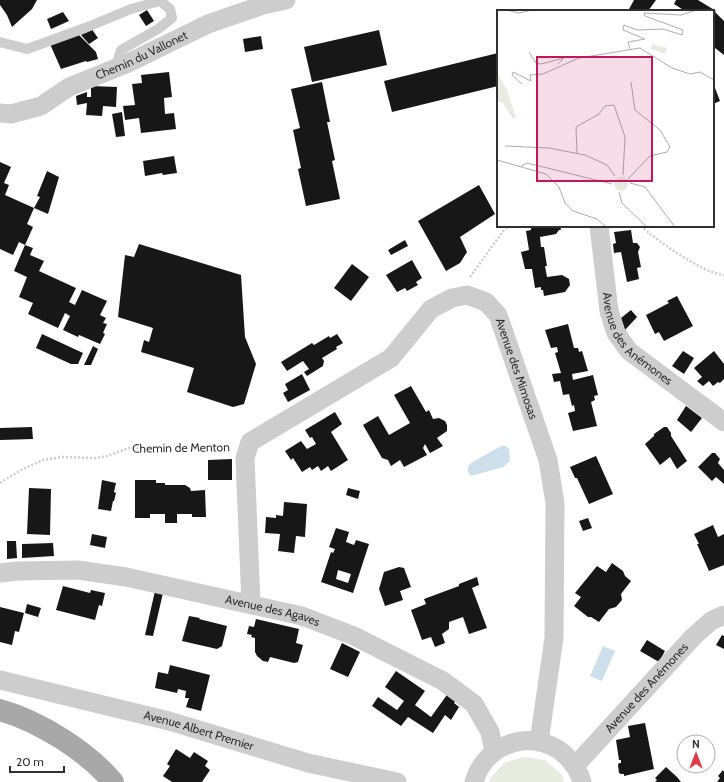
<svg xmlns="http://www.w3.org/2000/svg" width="724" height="782" viewBox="0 0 724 782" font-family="Cabin,sans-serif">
  <rect width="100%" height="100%" fill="#fff"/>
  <path fill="#e6ecdf" d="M524,757L545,760L562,775L564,782H489V780L504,763Z"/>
  <path fill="#ccdfeb" d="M501,446H506L509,449L510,461L503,467L471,476L468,472V467L471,463Z
    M603,646L615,651L602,681L590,676Z"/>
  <path fill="#171717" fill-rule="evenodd" d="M0,0H37L32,9L12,27L7,15L0,5Z
    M634,0H656L648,11H628Z
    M676,0H698L716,11L715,12L724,21V55L715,48L713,51V11H685L674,4Z
    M147,10L154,21L146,26L139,15Z
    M63,12L69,21L51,29L47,19Z
    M91,28L98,38L89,44L81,35Z
    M379,30L387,65L312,82L304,47Z
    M78,34L96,52L98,59L87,62L86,61L61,69L50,44Z
    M261,36L263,49L245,52L243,39Z
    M498,53V86L392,112L384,81Z
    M169,72L172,97L164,98L165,114L174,113L176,129L141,133L139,118L125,120L123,106L135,105L132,84L142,83L141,75Z
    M322,82L330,122H327L335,160L332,161L340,199L306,206L298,169L301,168L293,130L300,128L291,89Z
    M91,86L117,87L116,107L103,106L102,116L86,115L87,103L77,105L76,96L87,92V97H91Z
    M715,88L720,101L713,104V89Z
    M122,112L125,136L116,137L112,114Z
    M174,156L177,173L163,175L162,173L145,176L143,161Z
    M0,162L11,167L4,183L9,185L5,195L34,208L40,197L37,196L47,171L59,177L48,214L34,208L27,224L33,227L25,245L33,248L30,255L44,261L39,271L76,288L69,302L75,305L82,290L107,301L100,315L106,318L103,323L107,324L103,333L105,334L100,344L79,335L78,337L63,330L70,316L65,313L58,328L28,314L33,303L19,297L27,277L14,271L25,245L19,242L13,255L0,249Z
    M479,185L495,214L460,237L467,252L460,263L446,271L418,221Z
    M532,226H560L561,230H559L556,234L540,237L541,247H544L547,266H545L547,277L562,275L569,279L570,285L565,292L544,296L543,290H541V287L535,288L532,269H525L521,252L529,250L526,231L531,230V227Z
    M631,230L633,243H637L640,247L638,252L641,267L637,268L639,279L627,282L621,252L614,253L613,244L616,243L614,232Z
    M405,240L408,246L391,255L388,250Z
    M139,244L241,275L245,337L256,364L244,404L233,407L187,392L194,368L141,352L144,340L149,342L153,328L118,317L125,255L134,257Z
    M412,260L422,278L416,282L418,285L407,291L405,288L397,292L386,275Z
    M352,264L369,277L351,301L334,288Z
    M677,296L693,326L664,341L659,332L655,334L646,315L669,303L667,301Z
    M631,310L637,317L625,330L621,318Z
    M568,324L574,348H578L579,352L582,351L588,371L572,374L573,380L593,375L598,395L594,396L595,400L591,402L597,426L573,431L568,413L575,411L574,405L572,406L569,394L563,395L560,381L554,382L552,374L561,373L555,353L558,352L557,347L551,348L545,330Z
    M42,334L83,353L78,364H71L36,348Z
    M337,334L343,343L336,347L337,349L322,358L324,361L323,366L307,376L304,372L309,369L303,361L287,371L281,362L312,343L314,345L329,336L330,338Z
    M93,346L98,349L91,365H84Z
    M683,351L694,358L684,374L672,366Z
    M714,351L724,364V379L720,383L718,382L713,386L709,381L703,386L697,381L702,377L694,368Z
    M302,374L310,390L288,402L283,393L288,390L285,384Z
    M411,386L426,412L429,410L433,419L439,418L445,421L447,425V431L437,438L443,446L430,453L425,444L423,448L427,455L404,467L400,460L391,466L388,460L382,458L363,425L378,416L389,435L410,423L394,395Z
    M686,406L702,418L691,432L677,420Z
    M335,412L342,424L331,432L348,460L331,471L328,466L321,471L318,466L312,470L310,467L302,472L293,458L291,460L285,451L301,441L307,449L316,444L312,437L310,438L305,430Z
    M32,427L33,439L0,440V428Z
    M664,427H667L671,433V436L687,461L677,469L670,457L660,465L645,444L654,436V434Z
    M712,453H715L720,459L718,463L724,470V484L716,477L712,481L698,467Z
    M596,456L613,494L589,504L577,478H575L570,467Z
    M232,459V480H208V460Z
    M102,480L116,483L114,492L116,493L114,501H113L111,511L98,509Z
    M135,480H156V483H165V485H185L190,488L191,491L205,490L206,517H192V514H177V523H165V514H150V518H135Z
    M29,488L51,489L50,535L27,534Z
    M348,488L360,491L358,499L346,495Z
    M284,502L307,504L305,537L296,536L294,553L278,551L280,534L265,533L266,517L276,518V515L283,516Z
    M588,518L592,528L583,531L579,521Z
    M713,525L718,537L724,534V565L709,571L697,544H699L694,534Z
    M336,528L349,532L346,542L354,545L356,540L369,544L353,593L321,582L331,552L333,553L335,549L329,547ZM338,570L351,574L348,583L336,579Z
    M92,534L107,537L105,548L90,545Z
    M7,541H16L17,558L7,559Z
    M53,543L54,556L22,558V544Z
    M612,563L623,571L625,576L631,581L621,594L622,600L616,607L609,609L599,622L591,617H588L574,606L581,597L575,593L597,566L606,572Z
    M399,567L404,568L411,587L400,591L403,600L385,606L379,589L384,572Z
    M477,577L479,585L472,588L487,628L469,634L463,617L449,622V629L442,634L445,643L435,647L431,637L422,640L411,610L426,604L424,599L459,586V584Z
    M63,586L90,593L91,590L105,593L102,606L99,605L95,620L56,610Z
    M155,591L163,593L153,636L145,635Z
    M27,604L41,608L38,617L25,613Z
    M0,607L24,613L19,632L15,631L12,645L0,642Z
    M189,616L200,618L199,619L227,626L222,646L217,649L182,641Z
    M256,619L299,629L296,643L303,645L298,662L294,663L270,657L268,662L263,661L257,656L255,652V638L251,637L252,635L247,634L249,626L254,627Z
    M722,635L724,636V649L716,645Z
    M647,640L665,651L659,662L640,651Z
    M342,643L360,652L348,677L330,669Z
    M170,665L210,675L201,711L186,707L189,698H185L186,691L178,689L177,693L155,688L158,672L168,674Z
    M396,671L425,691L415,705L431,717L449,692L457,699L454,703L459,707L451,720L445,715L433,733L408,717L401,726L372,706L378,697L397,710L404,701L385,687Z
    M645,723L654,769L624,776V774H621L619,773L618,765L619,763H621V760H619L616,740L630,737L628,726Z
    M176,749L190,758L194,752L208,761L205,766L210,770L202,782H172L163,776L170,766L167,764Z
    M666,767L677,777L681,782H655L657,780L655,778Z
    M723,770L724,772V782H717L720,778L718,776Z"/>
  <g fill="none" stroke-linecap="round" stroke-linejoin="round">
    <path stroke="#cdcdcd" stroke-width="2.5" stroke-dasharray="2 2" stroke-linecap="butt" d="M641,226C656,240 704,274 724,275
      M470,277L504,230L509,226
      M0,483L21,470L43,460L62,457L96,458L107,456L129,448L228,449"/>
    <path stroke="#cdcdcd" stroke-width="10" d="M0,42L27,49L85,28L131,9L160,1L170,9L172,18L158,29L121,50L115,69"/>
    <g stroke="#cdcdcd" stroke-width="19">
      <path id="s1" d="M0,113L11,114L41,106L69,87L126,64L208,24L263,5L286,0"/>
      <path id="s2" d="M599,226L609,311L616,333L629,351L724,422"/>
      <path id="s3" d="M0,573L18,571L78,570L126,577L302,616L354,636L443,681L474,704L490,732L494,751"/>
      <path id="s4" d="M251,604L245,458L250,442L391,358L431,309L452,298L467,295L486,302L498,315L548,460L555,503L554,638L539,742"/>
      <path id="s5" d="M0,680L169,721L308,763L397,782"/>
      <path id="s6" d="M575,766L693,637L711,621L724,615"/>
      <path d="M474,782C486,739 541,726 570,760C575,766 580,774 582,782"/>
    </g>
    <path stroke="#a8a8a8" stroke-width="22" d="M0,710C39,721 87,751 113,782"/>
  </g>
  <g text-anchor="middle" stroke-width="4" stroke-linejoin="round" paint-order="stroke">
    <g font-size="12" fill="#303030" stroke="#fff">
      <text dy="4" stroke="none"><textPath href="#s1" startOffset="155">Chemin du Vallonet</textPath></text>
      <text dy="4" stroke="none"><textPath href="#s2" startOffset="125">Avenue des Anémones</textPath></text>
      <text dy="4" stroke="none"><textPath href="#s4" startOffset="524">Avenue des Mimosas</textPath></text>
      <text transform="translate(181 448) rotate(-1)" y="4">Chemin de Menton</text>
      <text dy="4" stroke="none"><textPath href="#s3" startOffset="277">Avenue des Agaves</textPath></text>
      <text dy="4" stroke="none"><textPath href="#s6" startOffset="106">Avenue des Anémones</textPath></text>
      <text dy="4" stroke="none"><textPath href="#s5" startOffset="205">Avenue Albert Premier</textPath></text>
    </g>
  </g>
  <g transform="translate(497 10)">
    <rect width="217" height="217" fill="#fff"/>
    <path d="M155,34L170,38L168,44L154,39ZM0,63L9,78L19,107L16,109L6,93L0,91ZM117 174a7 7 0 1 1 14 0a7 7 0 1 1-14 0Z" fill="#e6ecdf"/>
    <path fill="none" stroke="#acacac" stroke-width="1" d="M9,0L22,3L35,0M133,39L131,32L148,29L126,20L127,15L140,20L166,19L185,25L186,20L148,6L147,3L184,5L200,0M32,42L39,53L44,54L67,48L61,54M25,74L15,65L16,62L34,71L33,65L46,64L82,48L143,38L175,58L193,64L203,62L217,70M8,136L52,138L88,145L110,155L118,166M80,143L79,117L102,104L108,96L117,95L128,127L126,165M0,150L49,164L62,177L68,193L76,201L100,209L109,217M24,156L30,153L115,174M131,169L153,146L170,142L173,137L163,120L138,100L134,72M133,173L148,177L178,217M122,182L125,193L150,217"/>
    <path fill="#c2185b" fill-opacity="0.15" stroke="#c2185b" stroke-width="2" d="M40,47H155V171H40Z"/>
    <rect width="217" height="217" fill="none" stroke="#303030" stroke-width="2"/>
  </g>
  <g transform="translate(696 754)"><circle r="19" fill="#ffffff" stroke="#acacac"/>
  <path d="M0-3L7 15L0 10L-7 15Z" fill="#de3b45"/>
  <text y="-6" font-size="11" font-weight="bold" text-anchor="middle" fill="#303030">N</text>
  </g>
  <path d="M10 766v6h54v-6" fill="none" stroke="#303030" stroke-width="2"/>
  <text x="16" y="766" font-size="12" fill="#303030" stroke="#ffffff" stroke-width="3" paint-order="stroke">20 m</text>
</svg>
